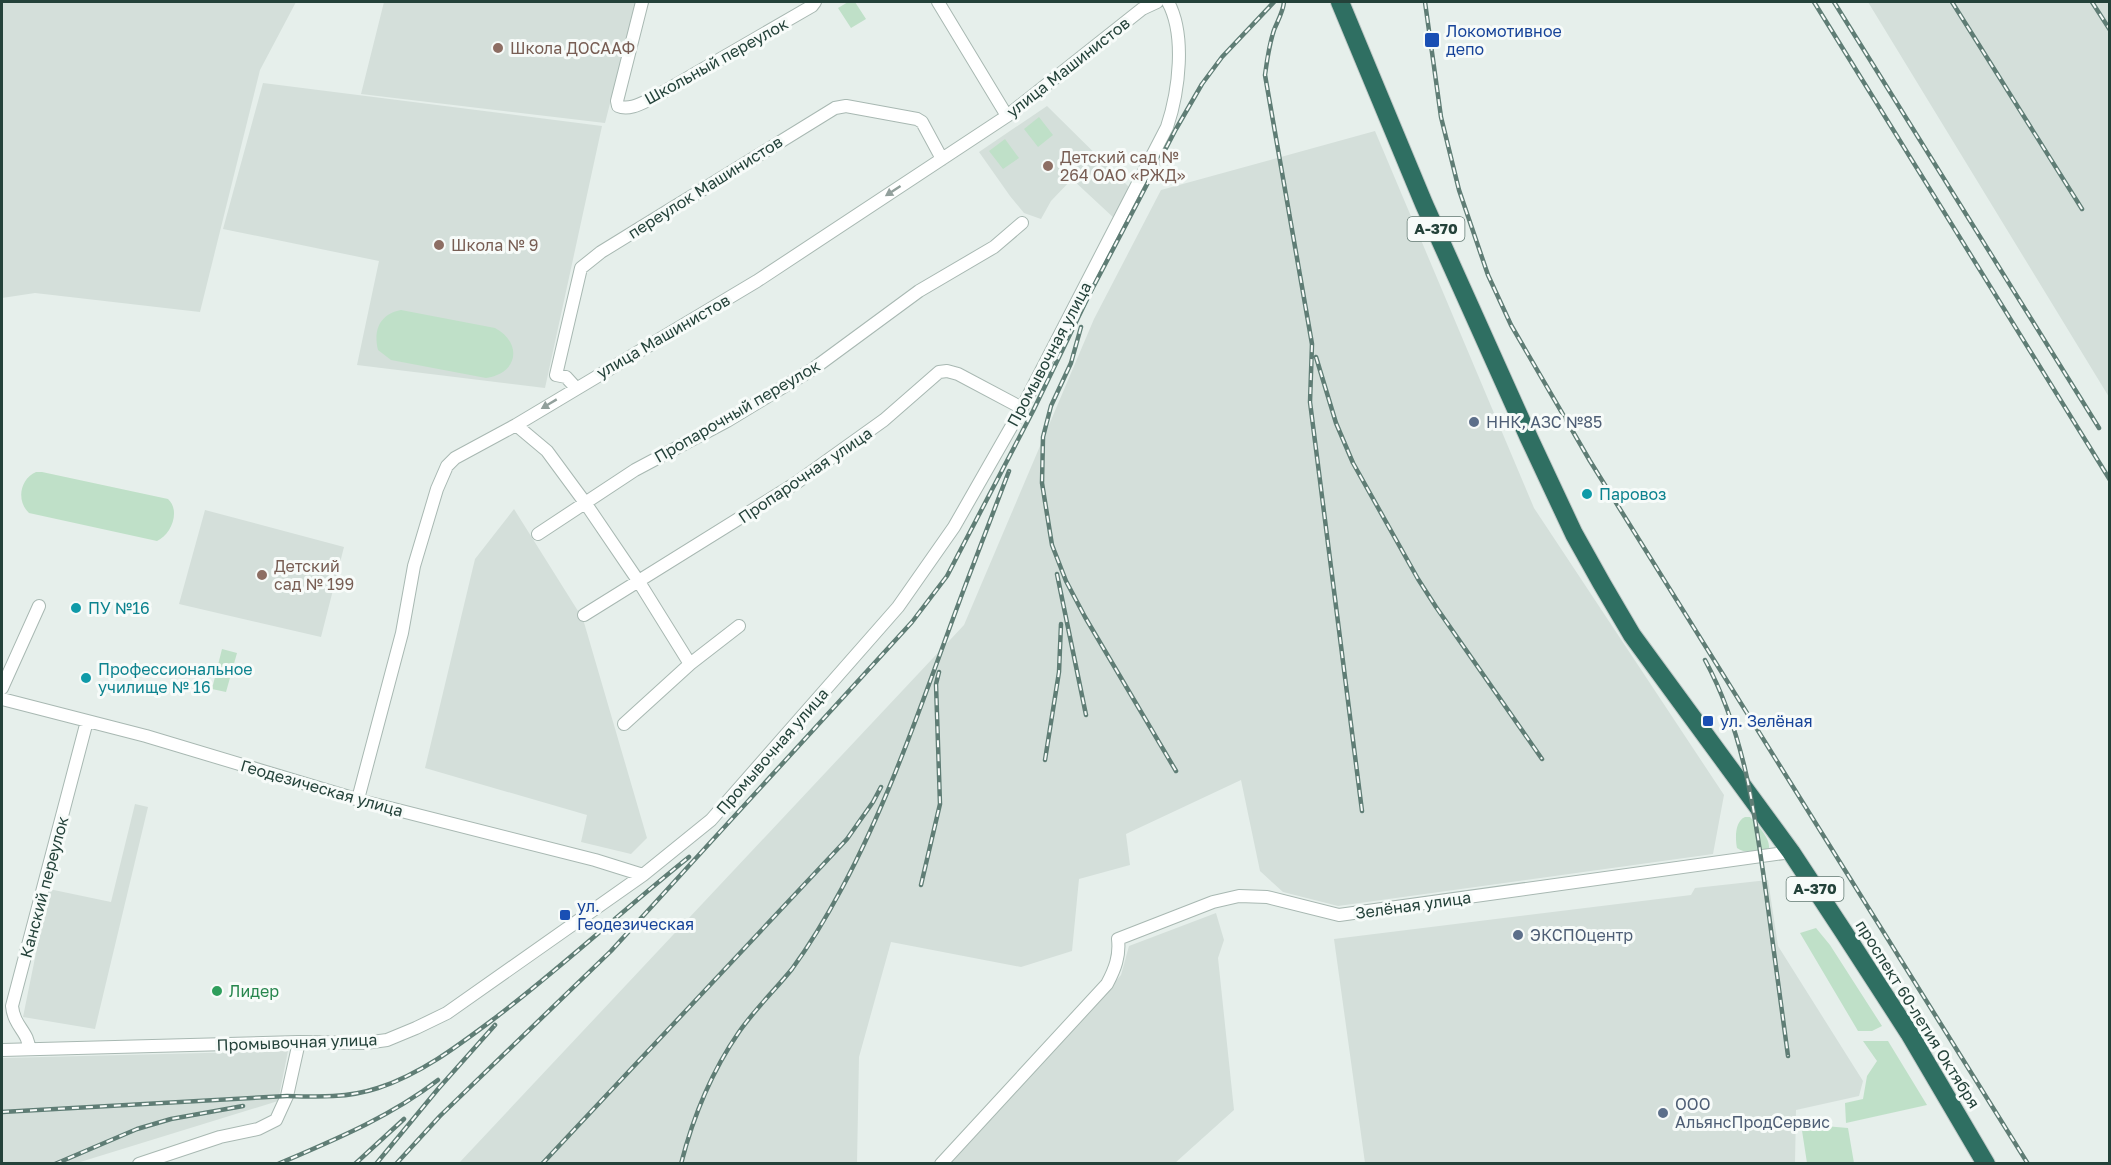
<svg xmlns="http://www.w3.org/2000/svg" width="2111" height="1165" viewBox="0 0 2111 1165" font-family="'Golos Text',sans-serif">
  <rect width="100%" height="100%" fill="#e6efeb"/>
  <path fill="#d4dfda" d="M2,2H296L260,70L200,312L35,293L2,298Z
    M384,2H636L605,123L361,94Z
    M1868,2H2109V397Z
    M263,83L602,126L545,388L357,365L379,261L223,229Z
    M1047,106L1132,190L1115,219L1072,179L1051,201L1041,219L1024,213L1010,196L979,152Z
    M1375,131L1534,508L1724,795L1713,854L1338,906L1283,892L1260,871L1241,780L1126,834L1130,865L1079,879L1072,951L1021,967L891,942L859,1057L857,1163H459L964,625L1094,319L1161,190Z
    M514,509L583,619L647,838L631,854L581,842L587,815L425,768L475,559Z
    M205,510L344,547L321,637L179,604Z
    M135,804L148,807L95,1029L23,1017L49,889L111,902Z
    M1768,880L1778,946L1863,1081L1859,1096L1796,1110L1795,1163H1365L1334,939L1691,895L1695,888Z
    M1216,913L1224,940L1218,958L1234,1110L1175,1163L950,1164L1121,975L1129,946Z
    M288,1051L278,1101L77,1163H2V1058Z"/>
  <path fill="#bfe0c8" d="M848,2H855L866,19L851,28L838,8Z
    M1039,117L1053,135L1038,147L1024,129Z
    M1005,139L1019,158L1003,169L989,151Z
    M401,310L495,328C523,343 518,374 486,378L391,360L378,350C373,330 380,314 401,310Z
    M36,472H42L168,499C181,511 171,535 157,541L29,513C16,501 20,479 36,472Z
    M222,649L237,653L226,692L212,689Z
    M1745,817H1750C1757,825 1770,837 1769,848C1760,852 1745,854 1737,848C1735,838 1735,821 1745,817Z
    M1816,928L1830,945L1882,1026L1872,1031H1858L1800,933Z
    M1863,1041H1888L1927,1105L1846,1123L1845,1103L1863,1099L1867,1076L1877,1061Z
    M1801,1124L1848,1128L1854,1163H1807Z"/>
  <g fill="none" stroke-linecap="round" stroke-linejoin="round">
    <g stroke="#a8b8b2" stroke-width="14">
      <path id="minor" d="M642,2L617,101L618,106C629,111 642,103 653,98L812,6L815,2
        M938,2L1007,116
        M576,388L566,377L556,375L581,268L601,252L835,108L846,106L917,119L922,122L942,159
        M516,425L547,451L586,504L639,582L690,664
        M538,534L635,470L727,421L813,369L919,291L994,247L1022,223
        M584,615L796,483L884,420L939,372L947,371L958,374L1022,408
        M2,688L39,606
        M2,699L146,736L366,802L595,860L643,875
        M624,724L690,664L739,626
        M358,799L402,633L414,566L437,489L447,466L455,458L516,425L757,281L1007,116L1142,9L1157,2
        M29,1049C29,1032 14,1027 12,1006L87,721
        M2,1050L299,1042L365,1043L387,1040L416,1028L447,1013L643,875L711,820L898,607L954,527L1022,408L1167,127C1179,91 1186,35 1168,2
        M139,1164L220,1137L258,1129L276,1120L287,1096L299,1042
        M941,1164L1107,984C1115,969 1120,956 1118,939L1213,902L1239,896L1267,897L1339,915L1791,852"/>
    </g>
    <g stroke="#c2cac8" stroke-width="20">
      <path id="highway" d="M1340,2L1424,204L1529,438L1574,534L1602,584L1632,635L1791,852L1843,931L1909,1033L1986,1164"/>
    </g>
    <use href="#minor" stroke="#fff" stroke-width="12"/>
    <use href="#highway" stroke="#2f6f62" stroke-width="18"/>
    <g stroke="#5f7d75" stroke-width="4.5">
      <path id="rail" d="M1284,2C1283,12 1278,20 1274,30C1269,45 1267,60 1265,75L1312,344L1310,402L1362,811
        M1425,2L1441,117L1459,190L1488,275L1511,325L1590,461L2028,1164
        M1814,2L2110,480
        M1834,2L2099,428
        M1952,2L2082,209
        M2092,2L2110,30
        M1081,327L1071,363L1051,406L1043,437L1042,483L1052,545L1066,581L1085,617L1176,771
        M1316,357L1336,423L1353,463L1418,579L1436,607L1542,759
        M1057,574L1086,715
        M964,589L1009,471
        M1705,660C1744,732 1755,813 1766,893C1773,947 1781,1002 1788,1056
        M1045,760L1059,672L1061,624
        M921,885L940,804L936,684L939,672
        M2,1112L287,1096C318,1097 348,1098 378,1088C421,1074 459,1045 495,1018C562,967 623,910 689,857
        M55,1164L137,1129L171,1119L243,1106
        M278,1164C334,1140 390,1117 438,1080
        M355,1164L404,1119
        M376,1164L438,1089L495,1025
        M396,1164L440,1116L611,951L912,622L947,576L1033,411L1089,295L1176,129L1202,84L1222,57L1274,2
        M542,1164L847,839L873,802L881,787
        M681,1164C693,1117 712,1071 739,1032C755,1009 775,990 792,969C811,943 827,916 842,888C894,791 928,684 967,581"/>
    </g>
    <use href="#rail" stroke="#f7fbf9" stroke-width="2" stroke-dasharray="7" stroke-linecap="butt"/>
  </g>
  <defs><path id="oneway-solid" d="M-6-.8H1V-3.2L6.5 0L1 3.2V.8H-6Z" transform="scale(1.5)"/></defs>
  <g fill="#92a09c">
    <use href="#oneway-solid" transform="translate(893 191) rotate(147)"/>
    <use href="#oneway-solid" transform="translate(549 404) rotate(149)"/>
  </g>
  <g fill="#1a4fb4" stroke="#f7fbf9" stroke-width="2">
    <rect x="1424" y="32" width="16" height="16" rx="3"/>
    <rect x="1702" y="715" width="12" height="12" rx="3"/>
    <rect x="559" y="909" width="12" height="12" rx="3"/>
  </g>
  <g fill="#8d6e63" stroke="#f7fbf9" stroke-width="2">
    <circle cx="498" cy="48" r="6"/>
    <circle cx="1048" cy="166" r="6"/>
    <circle cx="439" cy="245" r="6"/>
    <circle cx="262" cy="575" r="6"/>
  </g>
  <g fill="#5c6f8a" stroke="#f7fbf9" stroke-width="2">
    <circle cx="1474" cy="422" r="6"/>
    <circle cx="1518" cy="935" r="6"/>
    <circle cx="1663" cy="1113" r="6"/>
  </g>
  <g fill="#0f9aa8" stroke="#f7fbf9" stroke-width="2">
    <circle cx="1587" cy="494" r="6"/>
    <circle cx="76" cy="608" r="6"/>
    <circle cx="86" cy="678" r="6"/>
  </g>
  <circle fill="#2e9e5b" stroke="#f7fbf9" stroke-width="2" cx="217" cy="991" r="6"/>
  <g text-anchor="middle" stroke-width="6" stroke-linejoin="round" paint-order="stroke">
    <g fill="#f7fbf9" stroke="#637a73" stroke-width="1.5">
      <rect x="1407.5" y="217" width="57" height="24" rx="4.5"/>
      <rect x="1786.5" y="877" width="57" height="24" rx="4.5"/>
    </g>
    <g font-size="15" font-weight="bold" fill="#24423a">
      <text x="1436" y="234">А-370</text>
      <text x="1815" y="894">А-370</text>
    </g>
    <g font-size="16" fill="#164399" stroke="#f7fbf9" text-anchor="start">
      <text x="1446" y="37">Локомотивное<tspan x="1446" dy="18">депо</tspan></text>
      <text x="1720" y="727">ул. Зелёная</text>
      <text x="577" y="912">ул.<tspan x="577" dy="18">Геодезическая</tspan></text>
    </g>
    <g font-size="16" fill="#785e54" stroke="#f7fbf9" text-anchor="start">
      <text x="510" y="54">Школа ДОСААФ</text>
      <text x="1060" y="163">Детский сад №<tspan x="1060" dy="18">264 ОАО «РЖД»</tspan></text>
      <text x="451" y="251">Школа № 9</text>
      <text x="274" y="572">Детский<tspan x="274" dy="18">сад № 199</tspan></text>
    </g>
    <g font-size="16" fill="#24423a" stroke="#f7fbf9">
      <text transform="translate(716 61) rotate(-29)" y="6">Школьный переулок</text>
      <text transform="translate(1068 67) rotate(-38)" y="6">улица Машинистов</text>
      <text transform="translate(705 187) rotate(-32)" y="6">переулок Машинистов</text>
      <text transform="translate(663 336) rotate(-30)" y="6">улица Машинистов</text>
      <text transform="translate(1049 354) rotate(-62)" y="6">Промывочная улица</text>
      <text transform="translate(737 411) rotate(-30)" y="6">Пропарочный переулок</text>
      <text transform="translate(805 475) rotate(-34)" y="6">Пропарочная улица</text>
      <text transform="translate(772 751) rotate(-49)" y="6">Промывочная улица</text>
      <text transform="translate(322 788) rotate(16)" y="6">Геодезическая улица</text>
      <text transform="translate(44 887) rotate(-75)" y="6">Канский переулок</text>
      <text transform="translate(1413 905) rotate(-8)" y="6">Зелёная улица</text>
      <text transform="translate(1918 1014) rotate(58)" y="6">проспект 60-летия Октября</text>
      <text transform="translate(297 1042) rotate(-2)" y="6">Промывочная улица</text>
    </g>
    <g font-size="16" fill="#4e5e75" stroke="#f7fbf9" text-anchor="start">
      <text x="1486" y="428">ННК, АЗС №85</text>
      <text x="1530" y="941">ЭКСПОцентр</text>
      <text x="1675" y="1110">ООО<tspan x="1675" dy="18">АльянсПродСервис</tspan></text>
    </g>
    <g font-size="16" fill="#0d838f" stroke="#f7fbf9" text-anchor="start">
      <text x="1599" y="500">Паровоз</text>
      <text x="88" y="614">ПУ №16</text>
      <text x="98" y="675">Профессиональное<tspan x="98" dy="18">училище № 16</tspan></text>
    </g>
    <g font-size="16" fill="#27864d" stroke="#f7fbf9" text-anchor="start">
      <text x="229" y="997">Лидер</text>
    </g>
  </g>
  <rect width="2111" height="1165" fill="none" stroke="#24423a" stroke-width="6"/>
</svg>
